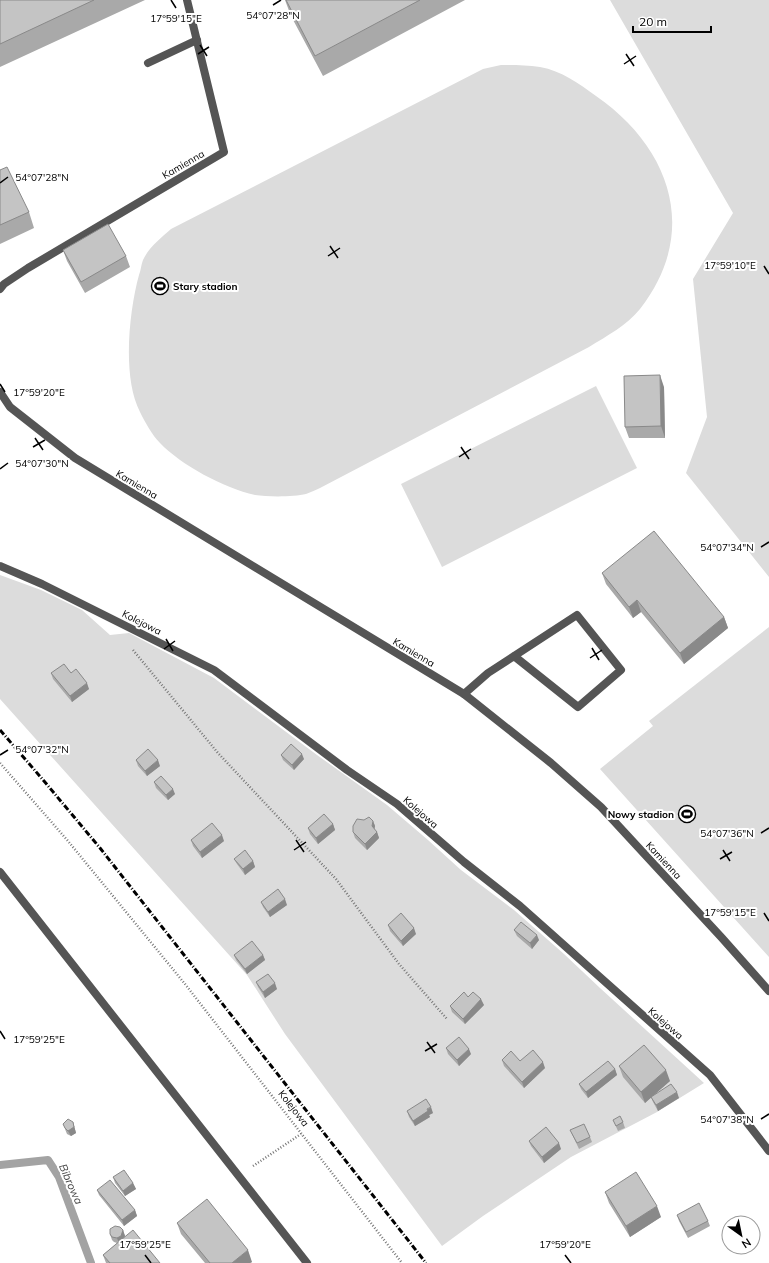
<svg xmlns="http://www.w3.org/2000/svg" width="769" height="1263" viewBox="0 0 769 1263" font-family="Mulish,sans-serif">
  <rect width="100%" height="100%" fill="#fff"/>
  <path fill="#dcdcdc" d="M610,0H769V577L686,473L707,417L693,279L733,213Z
    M501,65C514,65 527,65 540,67C562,71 578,83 596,96C671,148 700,232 640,309C627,325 607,336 589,347L320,488C316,490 311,492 306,494C294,497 268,497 255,495C224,488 181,465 160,443C152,435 145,422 140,412C122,378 129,311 139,275C141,270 141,265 143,260C149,247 161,238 171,229L483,69Z
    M596,386L637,468L442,567L401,484Z
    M0,575L41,590L82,610L110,635L129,633L214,678L317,755L387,805L428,840L461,870L514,910L564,954L600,988L704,1083L657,1112L571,1157L483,1216L442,1246L285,1034L247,975L0,699Z
    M769,627V957L600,769L653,726L649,721Z"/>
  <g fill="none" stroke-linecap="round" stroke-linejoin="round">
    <path stroke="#a3a3a3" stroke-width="8" d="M0,1165L48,1160L59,1177L91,1263"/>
    <path stroke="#777" stroke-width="2.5" stroke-dasharray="1 2" stroke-linecap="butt" d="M133,650L218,753L336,879L399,964L447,1019
      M0,763L68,841L185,984L402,1263
      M253,1166L301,1134"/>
    <path stroke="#555" stroke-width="8" d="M148,63L197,40
      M0,566L42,584L214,670L347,770L397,804L464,862L520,906L710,1075L769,1151
      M464,694L488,673L577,615L621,670L578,707L514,656"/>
    <path stroke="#555" stroke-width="8" d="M0,289L4,284L28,268L224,152L187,0
      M0,392L10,407L75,458L464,694L551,763L601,807L722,938L769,991
      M0,872L307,1263"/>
    <path stroke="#000" stroke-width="3" stroke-dasharray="6 2 1 2" stroke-linecap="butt" d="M0,730L44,781L100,848L426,1263"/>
  </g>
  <path fill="#a9a9a9" d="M0,0H145L0,67Z
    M285,0H465L323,76L291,16Z
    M0,170L29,212L34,228L0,244Z
    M63,250L126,256L130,267L85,293L67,261Z
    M664,387L665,438H629L625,427Z
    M602,573L724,617L728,628L684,664L641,612L633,618L606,584Z
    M51,673H71L89,689L72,702L53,679Z
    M281,755L304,759L294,770L283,760Z
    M136,760L160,766L147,776L138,766Z
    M154,782L175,794L168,800L156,788Z
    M373,821L375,826L374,829L377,832L379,838L367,850L355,838L353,832Z
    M333,824L335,830L318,844L310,834L308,828Z
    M191,840L224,841L202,858L193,846Z
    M234,859L253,861L255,867L245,875L237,864Z
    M261,902L287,905L270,917L263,907Z
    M388,925L416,934L403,946L390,931Z
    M514,930L539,940L532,949L517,936Z
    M234,955H263L265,960L247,974L236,960Z
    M256,982L277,989L265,998L258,987Z
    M468,997L484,1005L465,1024L452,1012L450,1006Z
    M446,1048L471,1054L459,1066L448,1054Z
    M502,1060L545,1068L524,1088L504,1066Z
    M619,1066L670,1081L656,1093L679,1098L658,1111L653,1102L651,1097L645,1103L623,1077Z
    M615,1069L617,1075L588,1098L581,1089L579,1084Z
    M407,1111L433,1113L429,1115L430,1117L415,1126L409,1117Z
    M613,1120L623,1122L625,1128L618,1131Z
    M73,1122L76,1133L71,1136L67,1134L63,1124Z
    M570,1130L590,1137L592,1142L579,1149Z
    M529,1141L561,1149L544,1163L531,1146Z
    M113,1177L133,1183L136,1189L125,1196L115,1183Z
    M97,1190L135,1210L137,1216L124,1226L99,1195Z
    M605,1192L661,1217L630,1237L609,1203Z
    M677,1215L708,1221L710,1226L688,1238L679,1221Z
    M177,1223L252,1262L250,1263H205L181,1234Z
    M123,1230L125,1236L124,1237L160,1263H106L103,1255L117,1243L114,1242L112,1240L110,1234Z"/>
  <path fill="#898989" d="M660,375L664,387L665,438L661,426Z
    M637,600L641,612L633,618L629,607Z
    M724,617L728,628L684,664L680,653Z
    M87,683L89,689L72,702L70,696Z
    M302,754L304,759L294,770L292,765Z
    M158,760L160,766L147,776L145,771Z
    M173,789L175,794L168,800L166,795Z
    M373,821L375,826L374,832L372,826Z
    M333,824L335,830L318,844L316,838Z
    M377,832L379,838L367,850L365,844Z
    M222,835L224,841L202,858L200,852Z
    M253,861L255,867L245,875L243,869Z
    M285,899L287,905L270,917L268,912Z
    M414,928L416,934L403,946L401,941Z
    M537,935L539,940L532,949L530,943Z
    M263,955L265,960L247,974L245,969Z
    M275,983L277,989L265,998L263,992Z
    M481,999L484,1005L465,1024L463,1019Z
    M469,1049L471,1054L459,1066L457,1060Z
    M543,1062L545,1068L524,1088L522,1082Z
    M615,1069L617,1075L588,1098L586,1092Z
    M666,1070L670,1081L645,1103L641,1092Z
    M677,1092L679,1098L658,1111L656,1105Z
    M431,1107L433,1113L429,1115L430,1117L415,1126L413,1121Z
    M73,1122L76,1133L71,1136L68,1131Z
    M559,1143L561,1149L544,1163L542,1157Z
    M133,1183L136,1189L125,1196L123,1191Z
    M657,1206L661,1217L630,1237L626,1226Z
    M135,1210L137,1216L124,1226L122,1220Z
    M123,1230L125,1236L123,1241L119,1244L117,1238Z
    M248,1250L252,1262L250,1263H232Z"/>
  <path fill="#c4c4c4" stroke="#898989" d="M0,0H94L0,44Z
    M286,0H420L315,56Z
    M7,167L29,212L0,225V170Z
    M108,224L126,256L81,282L63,250Z
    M660,375L661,426L625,427L624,376Z
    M654,531L724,617L680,653L637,600L629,607L602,573Z
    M64,664L71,673L76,669L87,683L70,696L51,673Z
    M291,744L302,754L292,765L281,755Z
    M148,749L158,760L145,771L136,760Z
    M161,776L173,789L166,795L154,782Z
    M324,814L333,824L316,838L308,828Z
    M369,817L373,821L372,826L377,832L365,844L353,832V826L357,819L364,820Z
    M212,823L222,835L200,852L191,840Z
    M245,850L253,861L243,869L234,859Z
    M278,889L285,899L268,912L261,902Z
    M401,913L414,928L401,941L388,925Z
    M521,922L537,935L530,943L514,930Z
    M252,941L263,955L245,969L234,955Z
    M268,974L275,983L263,992L256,982Z
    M464,992L468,997L473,992L481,999L463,1019L450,1006Z
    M459,1037L469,1049L457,1060L446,1048Z
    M644,1045L666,1070L641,1092L619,1066Z
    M533,1050L543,1062L522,1082L502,1060L511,1051L520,1061Z
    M608,1061L615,1069L586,1092L579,1084Z
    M671,1084L677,1092L656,1105L651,1097Z
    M426,1099L431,1107L427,1109L428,1111L413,1121L407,1111Z
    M620,1116L623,1122L616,1126L613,1120Z
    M68,1119L73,1122L74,1127L68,1131L65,1128L63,1124Z
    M584,1124L590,1137L577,1143L570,1130Z
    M546,1127L559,1143L542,1157L529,1141Z
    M124,1170L133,1183L123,1191L113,1177Z
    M636,1172L657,1206L626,1226L605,1192Z
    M110,1180L135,1210L122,1220L97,1190Z
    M207,1199L248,1250L232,1263H210L177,1223Z
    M699,1203L708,1221L686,1232L677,1215Z
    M115,1226L120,1227L123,1230L121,1236L117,1238L112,1237L110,1234V1229Z
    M133,1230L160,1263H110L103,1255Z"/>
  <path fill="none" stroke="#000" stroke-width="1.5" d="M171,0L176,8M273,5L281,0M200,45L207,56M198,54L209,47M626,54L634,66M624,64L636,56M0,183L8,177M330,246L338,258M328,256L340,248M764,266L769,274M0,384L5,392M35,438L43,450M33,447L45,440M461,447L469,459M459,457L471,449M0,469L8,463M761,547L769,542M166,639L173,651M592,648L599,660M164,649L175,641M590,658L602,650M0,755L8,750M761,833L769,828M296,840L304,852M294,850L306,842M723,850L730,861M720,859L732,852M764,913L769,921M0,1031L5,1039M427,1042L435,1053M425,1051L437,1044M761,1119L769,1114M145,1255L151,1263M565,1255L571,1263"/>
  <defs>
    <g id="stadium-ring" transform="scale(0.9)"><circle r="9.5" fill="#fff" stroke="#000" stroke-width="1.5"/><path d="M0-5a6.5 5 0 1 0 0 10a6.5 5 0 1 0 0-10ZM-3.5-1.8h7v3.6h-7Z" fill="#000"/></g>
  </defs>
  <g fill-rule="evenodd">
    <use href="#stadium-ring" x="160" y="286"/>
    <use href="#stadium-ring" x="687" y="814"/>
  </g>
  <g text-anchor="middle" stroke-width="4" stroke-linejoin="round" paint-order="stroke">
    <g font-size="10" fill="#000" stroke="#fff">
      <text transform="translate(183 164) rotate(-30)" y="4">Kamienna</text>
      <text transform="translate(137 484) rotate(31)" y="4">Kamienna</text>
      <text transform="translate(142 622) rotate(27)" y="4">Kolejowa</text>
      <text transform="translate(414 652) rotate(31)" y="4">Kamienna</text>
      <text transform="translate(421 812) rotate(41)" y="4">Kolejowa</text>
      <text transform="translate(664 860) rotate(47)" y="4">Kamienna</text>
      <text transform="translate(666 1023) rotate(41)" y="4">Kolejowa</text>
      <text transform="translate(294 1108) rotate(52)" y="4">Kolejowa</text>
    </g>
    <g font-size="10" font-weight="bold" fill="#000" stroke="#fff" text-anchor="start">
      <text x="173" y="290">Stary stadion</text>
      <text x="674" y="818" text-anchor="end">Nowy stadion</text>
    </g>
    <g font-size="11" font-style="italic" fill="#444" stroke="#fff">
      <text transform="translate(71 1184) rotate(66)" y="4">Bibrowa</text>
    </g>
  </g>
  <g font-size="10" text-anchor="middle" fill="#000" stroke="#fff" stroke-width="4" stroke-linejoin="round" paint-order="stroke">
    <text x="273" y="19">54°07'28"N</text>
    <text x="176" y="22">17°59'15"E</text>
    <text x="42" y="181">54°07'28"N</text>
    <text x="730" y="269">17°59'10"E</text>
    <text x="39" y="396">17°59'20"E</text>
    <text x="42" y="467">54°07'30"N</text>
    <text x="727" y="551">54°07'34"N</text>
    <text x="42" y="753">54°07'32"N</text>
    <text x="727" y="837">54°07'36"N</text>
    <text x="730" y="916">17°59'15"E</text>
    <text x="39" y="1043">17°59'25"E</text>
    <text x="727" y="1123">54°07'38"N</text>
    <text x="145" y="1248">17°59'25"E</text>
    <text x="565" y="1248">17°59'20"E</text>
  </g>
  <g transform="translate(741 1235) rotate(147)"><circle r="19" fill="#ffffff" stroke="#999999"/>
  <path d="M0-3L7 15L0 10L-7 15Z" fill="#000000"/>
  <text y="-6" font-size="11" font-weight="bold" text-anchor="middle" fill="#000000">N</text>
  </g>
  <path d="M633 26v6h78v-6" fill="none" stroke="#000000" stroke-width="2"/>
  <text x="639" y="26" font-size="12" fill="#000000" stroke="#ffffff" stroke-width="3" paint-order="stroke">20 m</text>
</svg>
